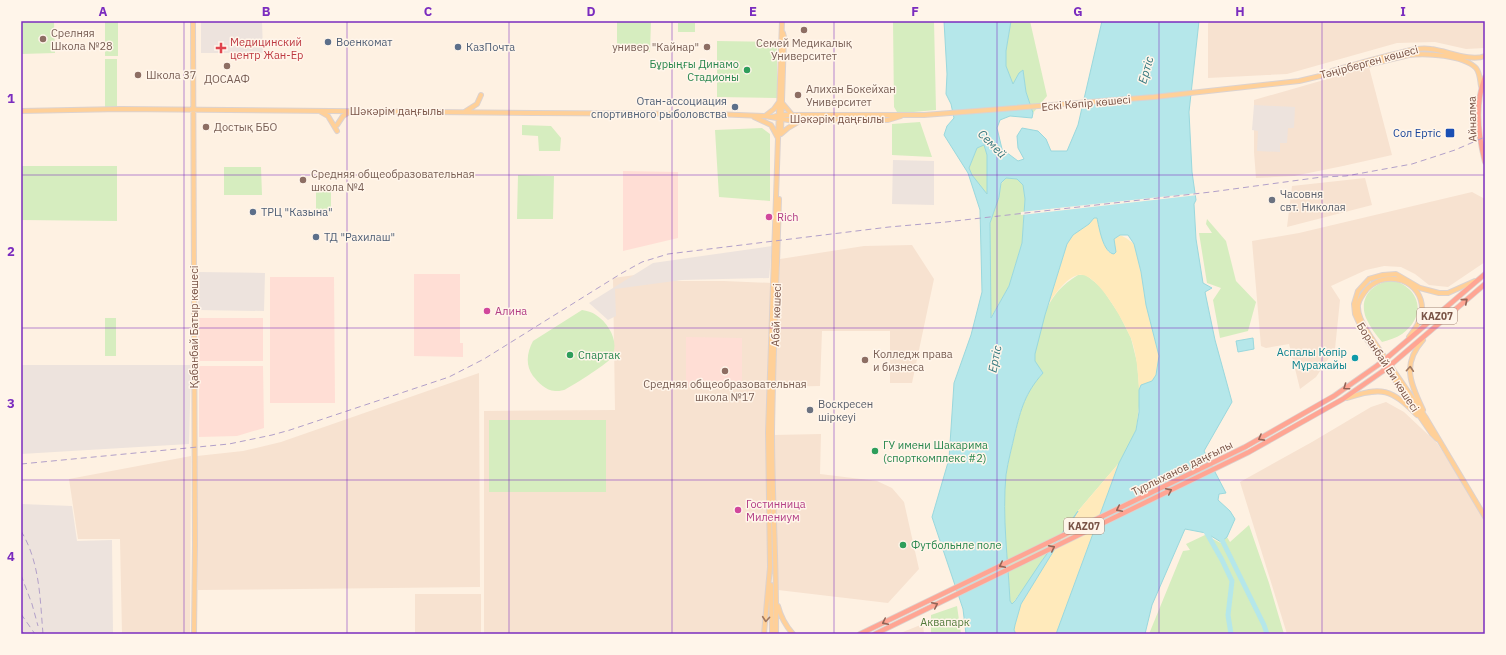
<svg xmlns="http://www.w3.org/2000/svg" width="1506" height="655" viewBox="0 0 1506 655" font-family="'IBM Plex Sans',sans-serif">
  <rect width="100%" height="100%" fill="#fef1e2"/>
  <path fill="#f7e2d0" d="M1209,21H1485V48L1466,49L1435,42L1397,43L1287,74L1208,78V24Z
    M1369,67L1392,155L1343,166L1294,176L1256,178L1254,152V100Z
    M1365,178L1372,205L1287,227L1292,186Z
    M1472,192L1485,199V262L1448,287L1429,285L1415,274L1401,267L1384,266L1366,270L1331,286L1340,300L1335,349L1316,377L1300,389L1289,344L1266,348L1261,346L1252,241L1299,233Z
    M912,245L934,279L912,383H890V331H822L820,386L775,387L780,259L864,246Z
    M643,274L679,281H724L773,283L766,616L763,634H484V411L615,410L613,278Z
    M479,373L480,587L198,590L197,456L243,451L281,442Z
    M1386,402L1404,412L1437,443L1464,485L1485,522V634H1287L1240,482L1312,442L1371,407Z
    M821,434L820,474L877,481L892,488L904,502L919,569L888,603L778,590L773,435Z
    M191,456L190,634H122L120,539H78L69,479Z
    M415,594H481V634H415Z
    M923,624L924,634H898Z"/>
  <path fill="#ffded5" d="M623,171L678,172V238L623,251Z
    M414,274H460V343H463V357L414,356Z
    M270,277H334L335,403H270Z
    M198,318H263V361H198Z
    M686,337L742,338V388L686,387Z
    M199,366H263L264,428L237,436L199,437Z"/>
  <path fill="#ede3dd" d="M201,21H262L263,53H201Z
    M1254,105L1295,107L1294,128H1288L1287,143H1280V152L1257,151L1258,131L1252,130Z
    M893,160L934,161V205L892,204Z
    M772,246L769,278L682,280L615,289L616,316L608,320L589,303L653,263Z
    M198,272L265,273L264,311L198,310Z
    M21,365H191L189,444L21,454Z
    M21,504L72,506L77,541L112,540L113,634H21Z"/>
  <path fill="#d6edbf" d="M21,21H54L55,53L21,54Z
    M105,21H118V56H105Z
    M617,21H651L650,52L617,51Z
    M893,21H934L936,110L902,113L897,112L894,107Z
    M1011,21H1030L1047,96L1033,113L1026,92L1023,71L1013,85L1006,66V51Z
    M678,23H695V32H678Z
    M717,41L777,42V98L717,97Z
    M105,59H117V108H105Z
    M920,122L932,157L892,155V124Z
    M522,125L551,126L561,138L560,151H539L538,136L522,135Z
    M762,128L770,134V201L719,197L715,130Z
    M984,144L987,155V195L972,175L969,168L977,148Z
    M21,166H117V221L21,220Z
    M224,167H261L262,195H224Z
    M518,175L554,176L553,219H517Z
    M1006,178L1017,179L1023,185L1025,199L1022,243L1009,286L990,319V223L999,197L1001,184Z
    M316,189H331V213L316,214Z
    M1207,219L1226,241L1236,281L1256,302L1248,331L1220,338L1213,300L1221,288L1207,283L1199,233H1212L1206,224Z
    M1078,275H1086L1101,287L1119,314L1131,338L1137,362L1140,398L1136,430L1119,463L1078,511L1041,562L1032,577L1012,604L1010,601C1008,559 1002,518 1006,476C1008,462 1012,447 1015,434C1021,409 1025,393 1043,373L1035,361V354C1041,320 1046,294 1078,275Z
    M1392,280C1421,288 1427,316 1402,334C1396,338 1389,340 1382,342C1376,335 1370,327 1366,318C1358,297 1373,283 1392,280Z
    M582,310C587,311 592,312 596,315C610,324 621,345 610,359C607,364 569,388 564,390C561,391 557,391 555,391C546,391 538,382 533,376C525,365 527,352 533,341Z
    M105,318H116V356H105Z
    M489,420H606V492H489Z
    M1249,525L1269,583L1284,634H1149L1183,551L1190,550L1186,544L1205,535L1221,543L1227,537L1230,542Z
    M957,606L961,634H931V615Z"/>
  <path fill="#ffeabb" d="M1094,218H1097L1107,250L1111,254L1114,239L1120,235L1126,238L1134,244L1141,272L1146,305L1159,356L1156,375L1152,381L1141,385L1139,390C1138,373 1137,355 1131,338C1125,324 1097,270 1078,275C1066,278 1054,295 1048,305L1067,244L1073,235L1089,224Z
    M1119,463L1056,634H1016L1014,630L1015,625L1021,604L1051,555L1078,511Z"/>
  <path fill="#b5e7ea" stroke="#9ad8dd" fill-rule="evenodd" d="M944,21H1011L1006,51V66L1013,84L1019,73L1023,70L1026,92L1033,113L1032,118L1010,116L1000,120L997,128L1002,149L1018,161L1024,159L1018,148L1017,136L1022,128L1038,131L1046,139L1051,151H1067L1078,125L1102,21H1199L1189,112L1192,172L1196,200L1194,204L1196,239L1203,283L1212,288L1205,292L1215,340L1232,402L1204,451L1226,493L1219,494L1218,500L1230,511L1235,519L1227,537L1221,542L1206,533L1185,529L1152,605L1145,634H1056L1119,463L1136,430L1139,412V390L1141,385L1152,381L1156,375L1159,356L1146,305L1141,272L1134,244L1128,235H1120L1114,239L1116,252L1114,254C1103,253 1099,227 1097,218H1094L1089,224L1073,235L1067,244L1045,315L1035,354V361L1043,373C1025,393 1021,409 1015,433C1012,447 1008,461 1006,475C1002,517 1008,559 1010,601L1012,604L1015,601L1041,562L1078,511L1021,604L1015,625L1014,630L1016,634H966L963,609L932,517L949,459L954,383L971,335L982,292L980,210L968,173L944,135L947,126L954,118L951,104L946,94L947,74ZM984,145L987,155V194L972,175L969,168L977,148ZM1006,178L1017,179L1023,185L1025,199L1022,243L1009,286L991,318L990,223L999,197L1001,183Z
    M1253,338L1254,349L1238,352L1236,341Z"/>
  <path fill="#fef1e2" d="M1197,193L1198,195L1021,215V212Z"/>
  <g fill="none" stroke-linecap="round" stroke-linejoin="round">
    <path stroke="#b5e7ea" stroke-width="5" d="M1205,530L1222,560L1232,581L1228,615L1231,634
      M1220,536L1264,625L1267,634"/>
    <g stroke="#dcd2cf" stroke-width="6">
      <path id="major" d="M193,21L195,545L194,634
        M1332,71C1353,65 1374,59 1395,54C1407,51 1419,47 1431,49C1448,51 1470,62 1485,56
        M783,104L793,116
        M21,111L121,109L534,113L714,114L765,116L794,121L888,120L901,116
        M466,111L477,104L481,95
        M321,112L328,116L337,131
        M765,116L774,109L779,102
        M754,117L771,125L778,138
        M773,117L779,115H924L1154,97L1299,81L1409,55C1426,53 1463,55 1476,68C1480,73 1480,80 1481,86
        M337,125L343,116L351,111
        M781,132L784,37L783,33
        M781,134L788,128L800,121
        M1409,337C1415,329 1421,321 1422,310C1423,281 1387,268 1367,289C1363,294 1359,299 1358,305C1357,316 1365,327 1370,336L1426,418L1485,517
        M1423,340C1401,365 1411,384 1423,410
        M1347,398C1382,386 1391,389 1417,415
        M1437,439L1432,434L1366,338L1355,314L1354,304L1358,291L1369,279L1383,275L1396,274L1420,288L1439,293H1448L1475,281
        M771,585L772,634
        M778,606C781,618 785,625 793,634
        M764,634L770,567L768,432L782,21
        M776,634C777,567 772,499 772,432C773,354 777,276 779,199"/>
    </g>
    <g stroke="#dcd2cf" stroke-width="6">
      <path id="highway" d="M1485,77C1475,103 1478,135 1485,162
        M1388,357L1485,274
        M1393,363L1485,284
        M860,634L1245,447L1334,396L1378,365
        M875,634L1249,452L1343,399L1383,371"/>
    </g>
    <use href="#major" stroke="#ffd098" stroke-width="4"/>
    <use href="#highway" stroke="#ffa593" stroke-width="4.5"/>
    <path stroke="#b2a0c9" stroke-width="1" stroke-dasharray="6 4" stroke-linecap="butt" d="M21,464L229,444L272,435L290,430L449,377L484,359L622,273L642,262L668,254L889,227L946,222L1211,192L1322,177L1346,176L1412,164L1455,150L1485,137
      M21,531C40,562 40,599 43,634
      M21,575L32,604L38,626
      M21,614L35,634
      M21,631L25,634"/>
    <g stroke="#dcd2cf" stroke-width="6" stroke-linecap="butt">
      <path id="highway-bridge" d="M1378,365L1388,357
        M1383,371L1393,363"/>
    </g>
    <use href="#highway-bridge" stroke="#ffa593" stroke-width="4.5"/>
  </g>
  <defs><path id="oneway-chevron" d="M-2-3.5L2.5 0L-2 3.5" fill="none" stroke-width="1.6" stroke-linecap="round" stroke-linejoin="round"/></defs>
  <g stroke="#946355">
    <use href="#oneway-chevron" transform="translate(1465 301) rotate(-40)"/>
    <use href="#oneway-chevron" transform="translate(1346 387) rotate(145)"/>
    <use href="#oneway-chevron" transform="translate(1261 438) rotate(151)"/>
    <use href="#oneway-chevron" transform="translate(1169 491) rotate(-26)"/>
    <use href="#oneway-chevron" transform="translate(1119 509) rotate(154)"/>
    <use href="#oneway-chevron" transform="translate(1052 548) rotate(-26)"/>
    <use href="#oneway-chevron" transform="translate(1002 565) rotate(154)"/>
    <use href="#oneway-chevron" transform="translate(935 605) rotate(-26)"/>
    <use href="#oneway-chevron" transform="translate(885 622) rotate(154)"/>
  </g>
  <g stroke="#a1785f">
    <use href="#oneway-chevron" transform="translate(1410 369) rotate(-86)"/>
    <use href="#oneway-chevron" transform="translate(766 619) rotate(95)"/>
  </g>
  <path fill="none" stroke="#7b2cbf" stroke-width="1" stroke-opacity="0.55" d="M184,21V634M347,21V634M509,21V634M672,21V634M834,21V634M997,21V634M1159,21V634M1322,21V634M21,175H1485M21,328H1485M21,480H1485"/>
  <g fill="#8d6e63" stroke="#fff5ea" stroke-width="1.5">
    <circle cx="804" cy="30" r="4"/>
    <circle cx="43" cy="39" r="4"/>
    <circle cx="707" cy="47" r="4"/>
    <circle cx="227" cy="66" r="4"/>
    <circle cx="138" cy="75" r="4"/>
    <circle cx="798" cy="95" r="4"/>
    <circle cx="206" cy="127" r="4"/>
    <circle cx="303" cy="180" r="4"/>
    <circle cx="865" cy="360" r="4"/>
    <circle cx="725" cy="371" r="4"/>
  </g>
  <g fill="#5c6f8a" stroke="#fff5ea" stroke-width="1.5">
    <circle cx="328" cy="42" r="4"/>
    <circle cx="458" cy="47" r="4"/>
    <circle cx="735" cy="107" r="4"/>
    <circle cx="253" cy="212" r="4"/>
    <circle cx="316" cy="237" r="4"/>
  </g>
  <path fill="#e0444e" stroke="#fff5ea" stroke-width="1.5" d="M219 42h4v4h4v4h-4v4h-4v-4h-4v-4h4z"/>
  <g fill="#2e9e5b" stroke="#fff5ea" stroke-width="1.5">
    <circle cx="747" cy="70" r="4"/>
    <circle cx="570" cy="355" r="4"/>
    <circle cx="875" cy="451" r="4"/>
    <circle cx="903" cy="545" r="4"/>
  </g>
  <rect fill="#1a4fb4" stroke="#fff5ea" stroke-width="1.5" x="1445" y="128" width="10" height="10" rx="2"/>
  <g fill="#6b7280" stroke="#fff5ea" stroke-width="1.5">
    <circle cx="1272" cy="200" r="4"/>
    <circle cx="810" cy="410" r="4"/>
  </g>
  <g fill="#d1479c" stroke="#fff5ea" stroke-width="1.5">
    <circle cx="769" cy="217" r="4"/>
    <circle cx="487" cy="311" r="4"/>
    <circle cx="738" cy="510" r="4"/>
  </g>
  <circle fill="#0f9aa8" stroke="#fff5ea" stroke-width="1.5" cx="1355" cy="358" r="4"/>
  <g text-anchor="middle" stroke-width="3" stroke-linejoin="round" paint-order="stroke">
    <g fill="#fff5ea" stroke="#a18477" stroke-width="1">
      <rect x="1417" y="308" width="40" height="16" rx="3"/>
      <rect x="1064" y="518" width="40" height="16" rx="3"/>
    </g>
    <g font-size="10" font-weight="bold" fill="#795346">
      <text x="1437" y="320">KAZ07</text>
      <text x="1084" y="530">KAZ07</text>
    </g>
    <g font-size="11" fill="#785e54" stroke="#fff5ea" text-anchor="start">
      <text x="51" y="37">Срелняя<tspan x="51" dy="13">Школа №28</tspan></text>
      <text x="804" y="47" text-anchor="middle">Семей Медикалық<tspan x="804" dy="13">Университет</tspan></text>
      <text x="699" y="51" text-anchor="end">универ "Кайнар"</text>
      <text x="146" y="79">Школа 37</text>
      <text x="227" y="83" text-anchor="middle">ДОСААФ</text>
      <text x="806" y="93">Алихан Бокейхан<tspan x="806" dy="13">Университет</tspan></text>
      <text x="214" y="131">Достық ББО</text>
      <text x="311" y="178">Средняя общеобразовательная<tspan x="311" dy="13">школа №4</tspan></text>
      <text x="873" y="358">Колледж права<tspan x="873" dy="13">и бизнеса</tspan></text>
      <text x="725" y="388" text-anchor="middle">Средняя общеобразовательная<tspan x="725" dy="13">школа №17</tspan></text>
    </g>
    <g font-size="11" fill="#be3a42" stroke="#fff5ea" text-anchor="start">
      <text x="230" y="46">Медицинский<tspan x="230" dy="13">центр Жан-Ер</tspan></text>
    </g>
    <g font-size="11" fill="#4e5e75" stroke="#fff5ea" text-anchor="start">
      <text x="336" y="46">Военкомат</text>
      <text x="466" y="51">КазПочта</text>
      <text x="727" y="105" text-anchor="end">Отан-ассоциация<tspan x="727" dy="13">спортивного рыболовства</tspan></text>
      <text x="261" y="216">ТРЦ "Казына"</text>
      <text x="324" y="241">ТД "Рахилаш"</text>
    </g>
    <g font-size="11" fill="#795346" stroke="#fff5ea">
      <text transform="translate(1369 62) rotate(-15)" y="4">Тәңірберген көшесі</text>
      <text transform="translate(1086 103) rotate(-5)" y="4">Ескі Көпір көшесі</text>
      <text x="397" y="115">Шәкәрім даңғылы</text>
      <text x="837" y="123">Шәкәрім даңғылы</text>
      <text transform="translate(1472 119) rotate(-91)" y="4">Айналма</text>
      <text transform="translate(776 315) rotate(-88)" y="4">Абай көшесі</text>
      <text transform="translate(194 327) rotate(-90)" y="4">Қабанбай Батыр көшесі</text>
      <text transform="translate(1388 367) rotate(57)" y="4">Боранбай Би көшесі</text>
      <text transform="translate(1182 468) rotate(-26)" y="4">Тұрлыханов даңғылы</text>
    </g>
    <g font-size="11" fill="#27864d" stroke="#fff5ea" text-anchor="start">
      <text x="739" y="68" text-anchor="end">Бұрыңғы Динамо<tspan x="739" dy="13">Стадионы</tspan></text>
      <text x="578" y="359">Спартак</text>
      <text x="883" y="449">ГУ имени Шакарима<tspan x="883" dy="13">(спорткомплекс #2)</tspan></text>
      <text x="911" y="549">Футбольнле поле</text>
    </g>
    <g font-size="11" fill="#164399" stroke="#fff5ea" text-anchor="end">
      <text x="1441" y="137">Сол Ертіс</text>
    </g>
    <g font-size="11" fill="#5b616d" stroke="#fff5ea" text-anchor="start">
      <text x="1280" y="198">Часовня<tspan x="1280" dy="13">свт. Николая</tspan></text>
      <text x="818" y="408">Воскресен<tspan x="818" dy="13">шіркеуі</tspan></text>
    </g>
    <g font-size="11" fill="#b23c85" stroke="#fff5ea" text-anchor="start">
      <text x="777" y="221">Rich</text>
      <text x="495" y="315">Алина</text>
      <text x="746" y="508">Гостинница<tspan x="746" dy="13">Милениум</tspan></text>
    </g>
    <g font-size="11" fill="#0d838f" stroke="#fff5ea" text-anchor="end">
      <text x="1347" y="356">Аспалы Көпір<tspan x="1347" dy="13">Мұражайы</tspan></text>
    </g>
    <g font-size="11" fill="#527a3a" stroke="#fff5ea">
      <text x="945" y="626">Аквапарк</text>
    </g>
    <g font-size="12" font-style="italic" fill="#387a80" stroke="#fff5ea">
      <text transform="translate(1146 70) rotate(-74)" y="4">Ертіс</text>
      <text transform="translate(992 144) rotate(45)" y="4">Семей</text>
      <text transform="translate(995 359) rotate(-79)" y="4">Ертіс</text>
    </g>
  </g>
  <rect width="1506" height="655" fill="none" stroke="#fff5ea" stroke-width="44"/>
  <rect x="22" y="22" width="1462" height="611" fill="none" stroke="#7b2cbf" stroke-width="1.5"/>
  <g font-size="13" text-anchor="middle" font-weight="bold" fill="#7b2cbf">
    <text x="103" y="16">A</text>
    <text x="266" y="16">B</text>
    <text x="428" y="16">C</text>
    <text x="591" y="16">D</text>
    <text x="753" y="16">E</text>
    <text x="915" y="16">F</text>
    <text x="1078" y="16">G</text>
    <text x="1240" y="16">H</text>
    <text x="1403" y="16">I</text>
    <text x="11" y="103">1</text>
    <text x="11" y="256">2</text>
    <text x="11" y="408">3</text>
    <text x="11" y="561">4</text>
  </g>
</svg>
